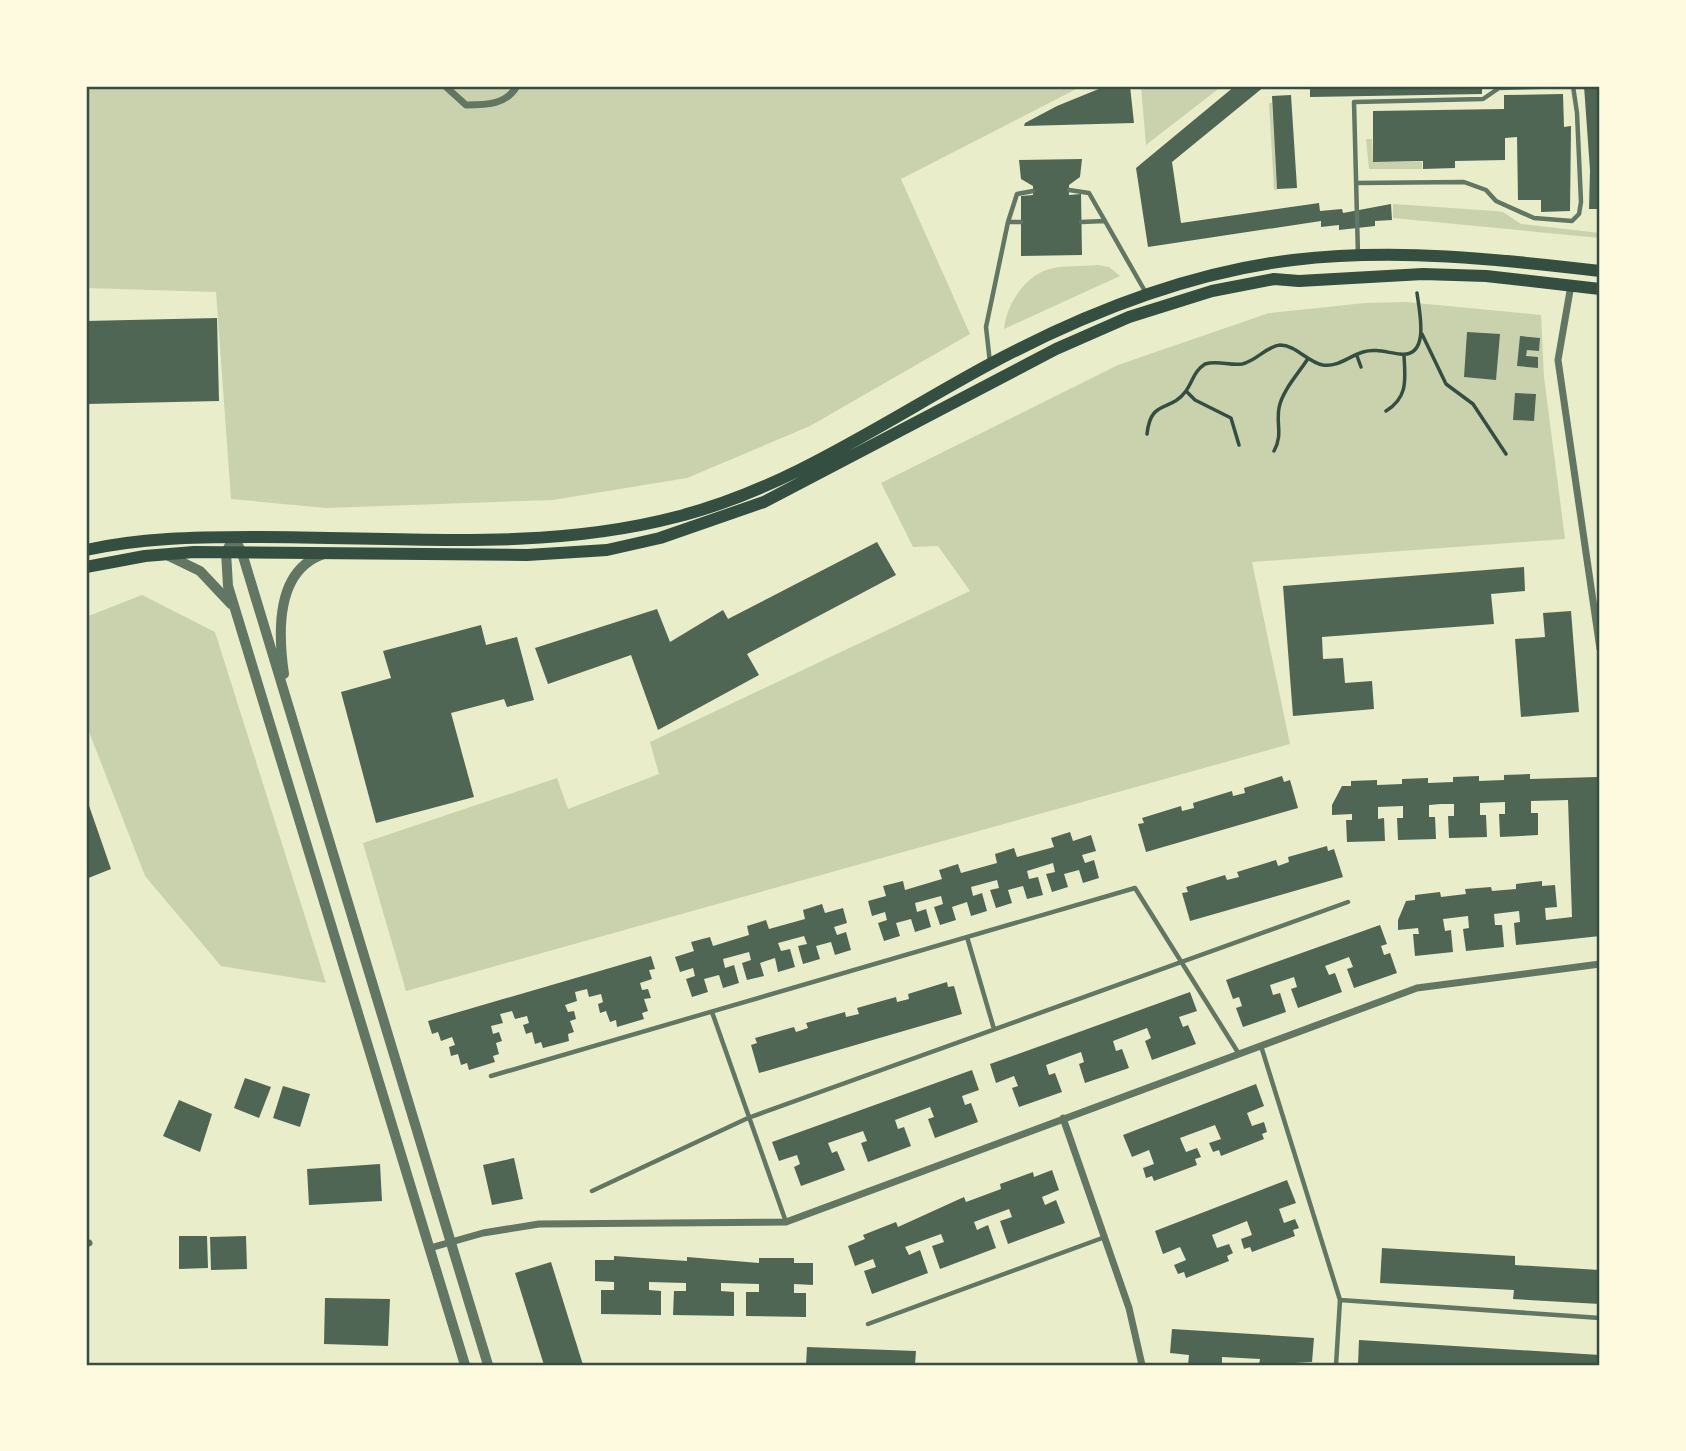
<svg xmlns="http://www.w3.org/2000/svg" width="1686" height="1451" viewBox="0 0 1686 1451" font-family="'Titillium Web',sans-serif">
  <rect width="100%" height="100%" fill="#e9edc9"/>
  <path fill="#cad2ad" d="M86,86H1082L901,179L970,334L810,426L687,478L553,500L326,508L231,499L216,292L86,288Z
    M1141,86H1222L1146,145Z
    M1269,103H1272L1277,190H1274Z
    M1366,139H1372L1373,162H1422V169H1369Z
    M1393,204L1495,211L1503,212L1521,224L1600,233V238L1393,218Z
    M1098,265L1109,267L1120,276L1004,329C1006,314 1010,305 1018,293C1042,261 1061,268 1098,265Z
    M1406,302L1541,315L1544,377L1565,539L1252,562L1290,744L406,991L363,843L557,778L568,809L659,774L650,742L970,591L938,546L913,547L881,483L1118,365L1269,313L1365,303Z
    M142,595L215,632L326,983L221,966L145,876L86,724V617Z"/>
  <path fill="#4f6655" d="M1106,86H1130L1134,123L1024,126L1025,123L1057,106Z
    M1235,86H1265L1172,162L1181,223L1319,203L1320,211L1342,209L1343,213L1391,204L1392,220L1375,221V226L1339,230V225L1321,227V221L1148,247L1136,168Z
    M1310,86H1482V94L1310,97Z
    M1584,86H1600V209H1589L1590,170Z
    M1563,94L1564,127L1571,126L1570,211L1541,212V200H1518L1517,137L1505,138V160L1455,161V168L1423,169V161L1373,162V111L1504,109V95Z
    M1291,95L1297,188L1277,189L1272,96Z
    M1082,159L1080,177L1069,185V195L1081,194L1082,255L1021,256V196L1033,195V186L1021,179L1019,160Z
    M217,318L219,401L86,404V321Z
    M1467,332L1500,334L1496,380L1464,377Z
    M1520,336L1540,338L1539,351L1527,350L1526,356L1538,357V368L1517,366Z
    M1515,393L1536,394L1534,421L1513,420Z
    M877,542L896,575L747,654L759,675L658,730L631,655L548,684L535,648L657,609L670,642L723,610L728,619Z
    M1524,567L1525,591L1491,594L1494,624L1322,637L1323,659L1343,658L1345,683L1372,681L1374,709L1293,716L1283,586Z
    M1571,611L1579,712L1521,717L1515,639L1545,637L1543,613Z
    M481,625L486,645L517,637L534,700L507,707L504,699L451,713L474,797L376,823L341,692L391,678L383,651Z
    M1530,774V779L1597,777L1600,936L1516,945L1514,923L1520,922L1519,911L1494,914L1495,925H1502L1504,947L1466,951L1463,929L1469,928L1468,916L1443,919L1445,931L1451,930L1453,952L1415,956L1413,934H1419L1418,928L1398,930V920L1406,901L1415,900V895L1440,892L1441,897L1466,894L1465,889L1491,887L1492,891L1516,889V884L1542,881V886L1555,885L1557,907L1545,908L1546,920L1572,917L1568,800L1531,801V813H1538V835L1500,837L1499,814H1505V802L1480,803V815H1486L1487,837L1449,838L1448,816H1454V804H1441L1429,805V817H1435L1436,839L1398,840L1397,818H1403V806L1378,807V819L1384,818L1385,841L1347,842L1346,820H1352V814L1332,815V805L1342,786H1351V781L1377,780V785L1402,784V779L1428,778V783L1453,782V777L1479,776V781L1504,780V775Z
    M1282,776L1284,782L1290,780L1298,808L1146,852L1138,824L1144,823L1142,818L1181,806L1182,811L1194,808L1193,803L1232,791L1233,796L1245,793L1244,788Z
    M86,797L111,869L86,879Z
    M1070,832L1073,841L1091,835L1096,851L1082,855L1085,863L1094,860L1099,878L1083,883L1079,870L1064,874L1068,887L1052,892L1046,874L1055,872L1053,863L1027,871L1029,879L1038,877L1043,895L1027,899L1023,886L1008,890L1012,903L996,908L990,890L999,888L997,880L971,887L973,896L982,893L987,911L971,916L967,902L952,907L956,920L940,925L934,907L943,904L941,896L915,903L917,912L926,909L931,927L915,932L911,919L896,923L900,936L884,941L878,923L887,920L885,912L872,916L868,901L886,896L883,886L903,881L905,890L942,879L939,870L958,864L961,873L997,863L995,854L1014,848L1017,857L1054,847L1051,838Z
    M1327,846L1328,851L1334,849L1343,877L1190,921L1182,893L1188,892L1186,887L1225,875L1227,880L1239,877L1237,872L1276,860L1278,866L1289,862L1288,857Z
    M822,904L825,913L843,908L847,923L834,927L837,935L846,932L851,950L835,955L831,942L816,946L820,959L803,964L798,946L807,944L804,936L778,943L781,951L790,949L795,967L778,972L775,958L760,963L764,976L747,980L742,963L751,960L749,952L723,959L725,968L734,965L739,983L723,988L719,975L704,979L708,992L692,997L686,979L695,976L693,968L680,972L675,957L694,951L691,942L710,937L713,946L749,935L747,926L766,920L769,929L805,919L803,910Z
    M1380,925L1387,944L1381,946L1384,955L1390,953L1397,973L1354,988L1347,969L1353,967L1349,957L1325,966L1329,975L1335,973L1342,992L1298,1008L1291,989L1297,987L1294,977L1270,985L1273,995L1280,993L1286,1012L1243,1027L1236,1008L1242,1006L1239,997L1233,999L1226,980Z
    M651,956L655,969L649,970L652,979L640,983L642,990L648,989L651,998L644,999L648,1011L642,1013L644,1019L617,1027L616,1020L610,1022L606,1011L600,1013L598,1004L603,1002L601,994L589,997L587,989L575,992L577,1001L565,1005L568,1012L574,1011L576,1019L570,1021L574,1032L568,1034L569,1041L543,1048L541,1042L535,1044L532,1032L526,1034L523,1025L529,1023L527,1016L515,1019L512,1011L500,1014L503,1023L491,1026L493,1034L499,1032L502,1041L496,1043L499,1054L493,1056L495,1062L469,1070L467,1063L461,1065L458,1054L451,1056L449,1047L455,1045L452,1037L441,1041L438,1032L432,1034L428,1021Z
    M947,982L948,987L954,986L962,1014L759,1073L751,1045L757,1043L755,1038L794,1027L796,1032L808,1028L806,1023L845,1012L846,1017L859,1014L857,1008L896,997L897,1002L909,999L908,994Z
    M1190,992L1197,1011L1179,1017L1183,1027L1188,1025L1196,1044L1152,1060L1145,1041L1151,1038L1147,1028L1113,1041L1116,1051L1122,1049L1129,1068L1085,1083L1079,1064L1084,1062L1081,1052L1046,1065L1049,1075L1055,1073L1062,1092L1019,1107L1012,1088L1018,1086L1014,1076L996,1083L990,1064Z
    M972,1070L979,1090L962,1096L965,1105L971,1103L978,1122L935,1138L928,1119L934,1117L930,1107L895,1120L898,1129L904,1127L911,1146L868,1162L861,1143L867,1141L863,1131L828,1143L832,1153L837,1151L845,1170L801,1186L794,1167L800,1164L797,1155L779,1161L772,1142Z
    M245,1078L271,1087L259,1118L234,1108Z
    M1256,1084L1264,1106L1247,1113L1252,1126L1264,1122L1267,1132L1262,1134L1264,1139L1221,1156L1219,1150L1213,1152L1209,1143L1221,1139L1215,1125L1180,1138L1186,1152L1197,1148L1201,1157L1195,1159L1197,1165L1154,1181L1152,1176L1146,1178L1143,1168L1154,1164L1149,1150L1132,1157L1123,1135Z
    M283,1086L310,1094L300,1127L273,1118Z
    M179,1100L212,1114L200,1152L163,1136Z
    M514,1158L523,1199L492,1205L483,1165Z
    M380,1164L382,1201L309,1205L307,1169Z
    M1052,1170L1059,1190L1042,1197L1045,1205L1056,1200L1065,1223L1008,1244L1000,1221L1012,1217L1009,1209L974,1222L977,1230L988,1225L996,1248L940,1269L932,1246L944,1242L941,1234L905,1247L909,1255L920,1250L928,1273L872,1294L864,1271L876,1267L873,1259L855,1266L848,1246L865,1239L863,1235L896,1222L898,1227L964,1197L966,1202L1001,1189L1000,1184L1033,1172L1034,1177Z
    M1287,1180L1296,1203L1279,1209L1284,1223L1295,1219L1299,1228L1293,1230L1295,1236L1252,1252L1250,1247L1244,1249L1241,1239L1252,1235L1247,1221L1212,1235L1217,1248L1229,1244L1233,1253L1227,1256L1229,1261L1186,1278L1184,1272L1178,1274L1174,1265L1186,1260L1180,1247L1163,1254L1155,1231Z
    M179,1236H207L208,1268L179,1269Z
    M246,1236L247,1269L211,1270L210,1237Z
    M1382,1248L1515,1256V1265L1600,1270V1304L1513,1299L1514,1290L1380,1283Z
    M614,1256L687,1261V1257L759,1263V1258H794V1263H813V1285L794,1284V1293H806V1317L746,1316V1292H759V1284L721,1283V1291L734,1292V1316L673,1315L674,1291H686V1283L649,1282V1290L661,1291V1315L601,1314V1290H614V1282L595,1281V1260H614Z
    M551,1262L583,1365H544L515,1273Z
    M325,1298L390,1299L388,1346L324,1344Z
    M1172,1329L1314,1338L1312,1362L1259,1365L1260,1359L1222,1357V1365H1188L1189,1355L1170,1353Z
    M1359,1340L1600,1355V1365L1358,1364Z
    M807,1347L916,1351L915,1365H806Z"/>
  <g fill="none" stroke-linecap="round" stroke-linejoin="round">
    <path stroke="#344e41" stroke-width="3.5" d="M1422,334L1446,384L1473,404L1506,454
      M1357,356L1361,367
      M1186,391L1195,400L1231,418L1239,445
      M1386,411C1409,397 1405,378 1404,355
      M1147,434C1151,398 1170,413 1186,391C1193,381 1194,371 1205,364C1218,360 1230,366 1242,364C1256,361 1267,346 1280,345C1296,345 1307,362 1323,365C1339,367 1349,356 1363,352C1376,348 1388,353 1400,354C1431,358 1419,310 1417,293
      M1274,451C1283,435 1276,424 1279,408C1282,391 1298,374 1307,360"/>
    <path stroke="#617663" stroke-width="4.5" d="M1356,183L1464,182L1486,190L1496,201L1534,218L1572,221L1579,214L1581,202L1577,113L1573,86L1499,88L1483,99L1354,102L1358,255
      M1069,190L1089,193L1105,221
      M1008,222L1017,194L1033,191
      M1081,222L1105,221L1146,293
      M990,363L986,327L1008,222H1021
      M967,937L994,1029
      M712,1012L786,1222
      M1261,1046L1340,1300L1600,1318
      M491,1076L1135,888L1239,1054
      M592,1191L748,1118L1348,902
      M868,1324L1105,1237
      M1336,1365L1340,1300"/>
    <path stroke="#617663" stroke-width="7" d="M445,86L466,105C486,105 506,105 517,86
      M1571,285L1558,360L1600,649
      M1063,1118L1129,1308L1142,1365
      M86,1244L89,1243
      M430,1248L483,1233L539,1224L786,1222L1417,988L1600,964"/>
    <path stroke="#617663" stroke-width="10" d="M167,555L200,571L231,604
      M284,674C278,633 275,570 324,554
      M465,1365L228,586L226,552L234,537L242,553L488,1365"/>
    <path stroke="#344e41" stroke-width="12" d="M86,550C140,538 195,537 251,537C392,536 538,553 676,517C788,489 888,419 988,365C1083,314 1185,273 1293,260C1396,248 1498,259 1600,271
      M86,567L145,556L194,552L527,555L607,550L660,538L764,502L1056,349L1129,317L1212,291L1274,279L1299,281L1423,274L1486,276L1600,289"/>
  </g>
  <rect width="1686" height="1451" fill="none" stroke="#fefae0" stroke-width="175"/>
  <rect x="88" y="88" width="1510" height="1276" fill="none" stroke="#344e41" stroke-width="2.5"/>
</svg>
